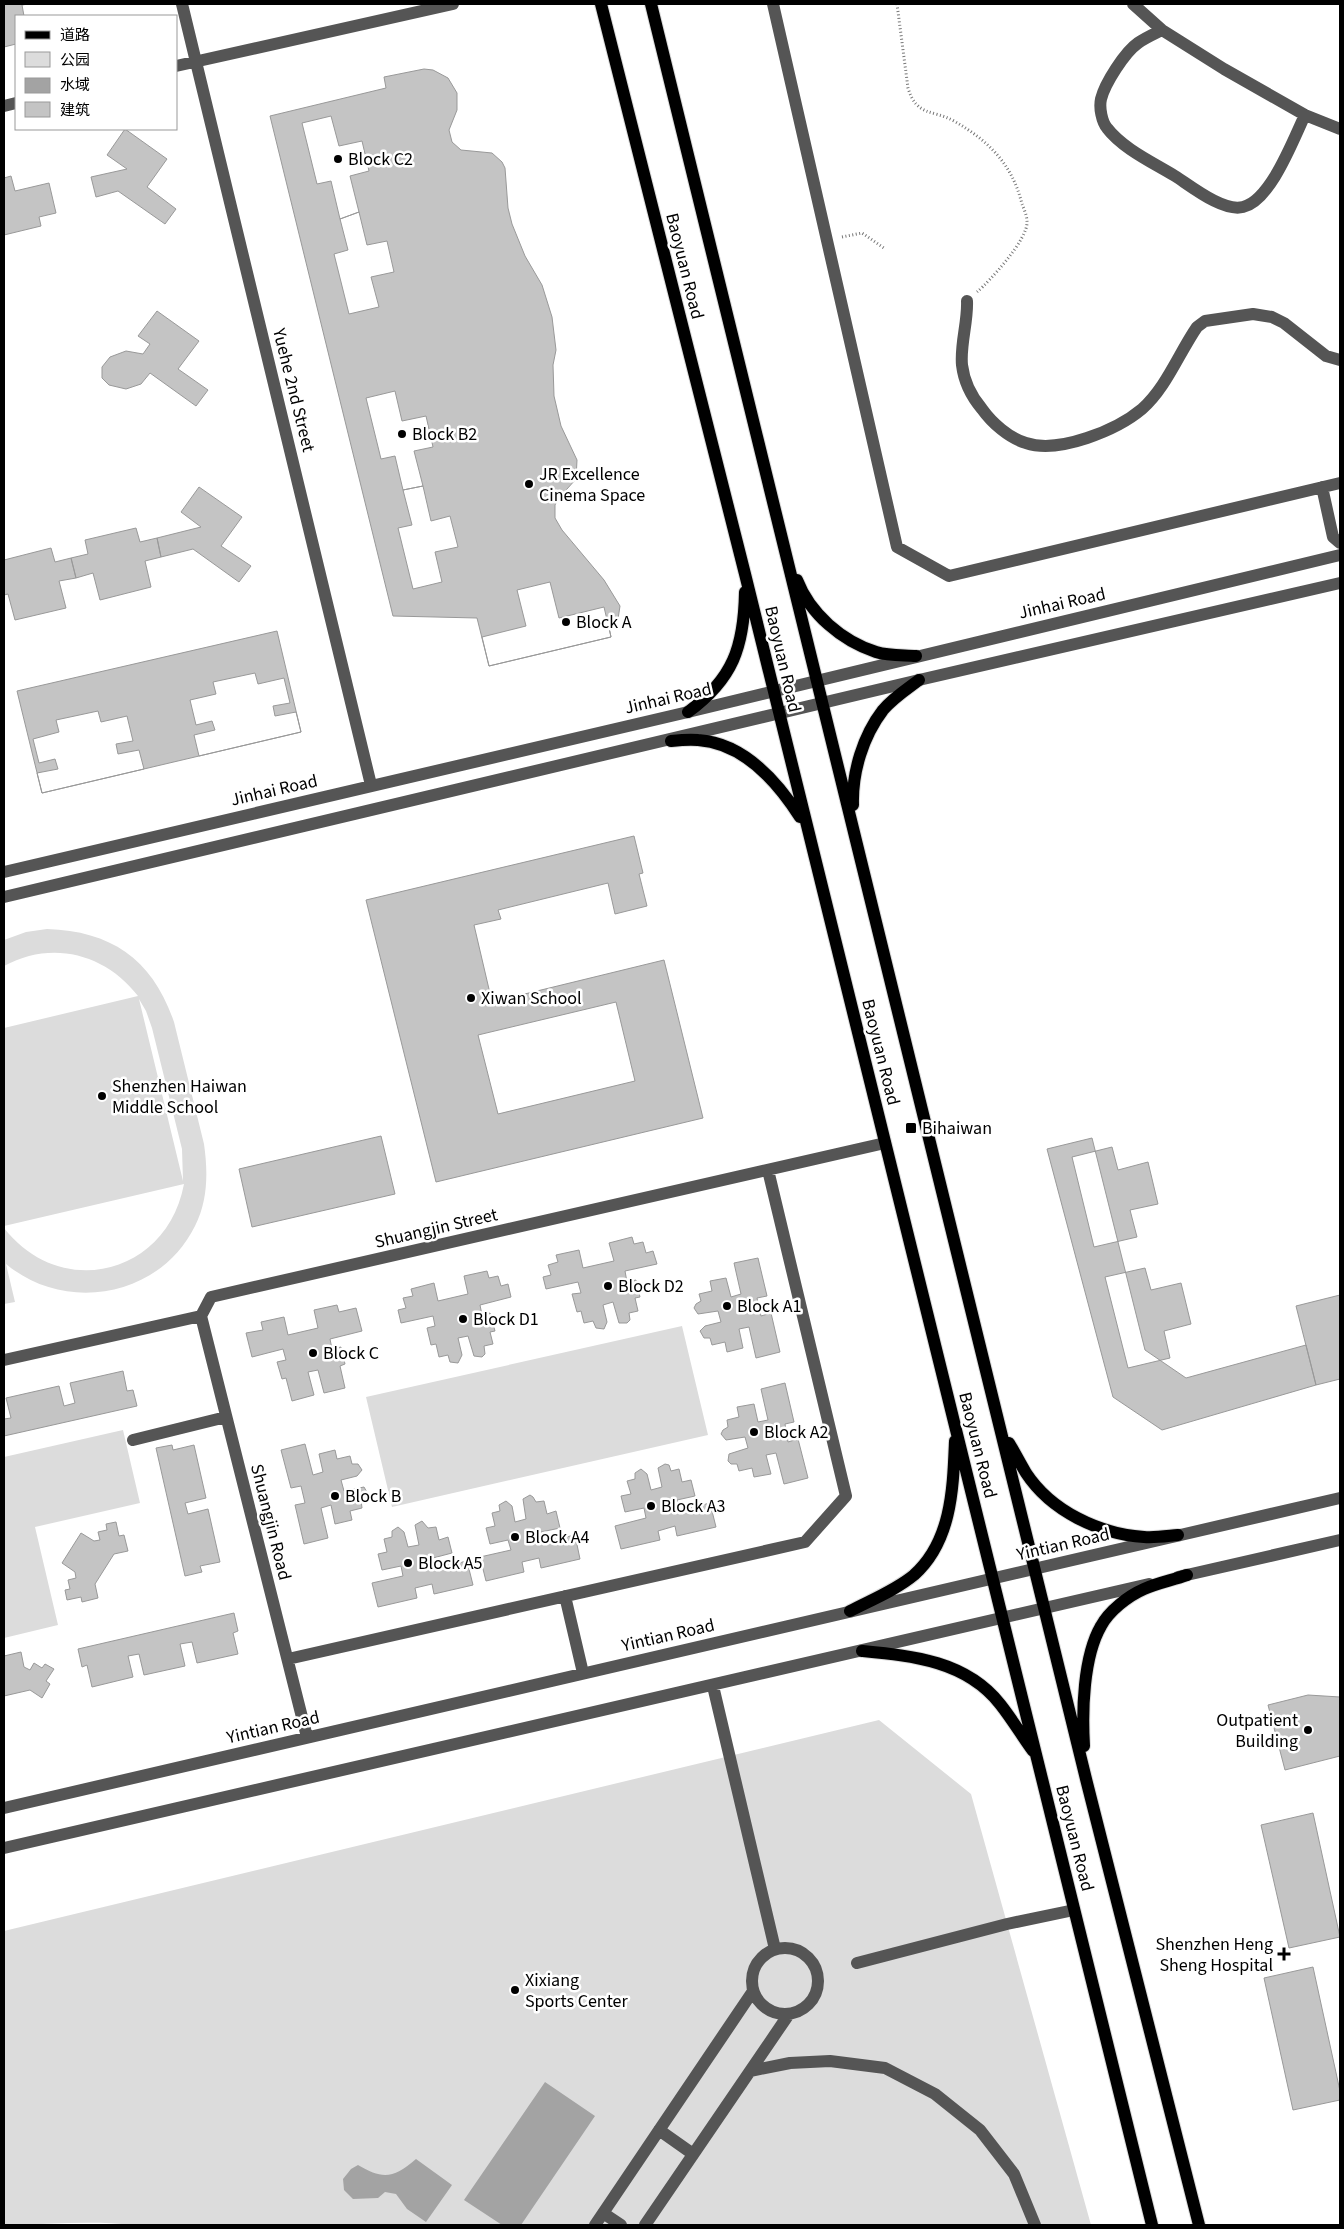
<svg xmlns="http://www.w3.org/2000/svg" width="1344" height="2229" viewBox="0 0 1344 2229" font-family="'Source Sans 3','Noto Sans SC',sans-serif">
  <rect width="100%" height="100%" fill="#fff"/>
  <path fill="#dcdcdc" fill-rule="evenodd" d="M47,929C112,931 153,960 174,1022L204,1144C208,1172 208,1200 195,1226C160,1297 66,1314 6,1264L15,1302L4,1304V1228C61,1301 167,1275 184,1184L4,1226V1028L138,996C105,953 51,940 4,966V940L26,932ZM139,999L146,1011L152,1028L182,1149L183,1181Z
    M682,1326L708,1435L392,1507L366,1397Z
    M123,1430L140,1503L35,1527L58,1625L4,1638V1457Z
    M879,1720L971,1794L1091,2225H133C88,2220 48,2225 4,2225V1931Z"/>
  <path fill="#a3a3a3" d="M545,2082L595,2116L521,2225H502L464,2200Z
    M416,2159L452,2185L426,2222L407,2209L396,2194L385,2192L378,2198L353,2199L344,2190L343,2179L351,2169L358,2165C383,2180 394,2178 416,2159Z"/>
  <path fill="#c4c4c4" stroke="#999" fill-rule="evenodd" d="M4,4H28L22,5L24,16H16V44L4,47Z
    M424,69L433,70L448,78L457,93V110L449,130L452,142L461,150L492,153L502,162L505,168L508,208L512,224L525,256L542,285L552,317L556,350L553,365L554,396L561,426L577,460L576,479L558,499L555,505V518L562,530L604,580L620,606L618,619L609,627L611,637L489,666L477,618L393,616L270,116L386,88L384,77Z
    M331,116L339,146L362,141L369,171L350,176L359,212L340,219L331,181L317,184L302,123Z
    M125,129L167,159L147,187L176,209L165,224L118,191L96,197L91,177L127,169L107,155Z
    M11,176L15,191L49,183L56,213L39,217L41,226L4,235V178Z
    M359,212L367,245L387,241L394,272L371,277L379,307L349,314L334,254L348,250L340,219Z
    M157,311L199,341L178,369L208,390L196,406L150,373L141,384L126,389L109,385L102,378V367L110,357L126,351L143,354L150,344L138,336Z
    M395,391L402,421L426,416L433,447L414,451L423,486L403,490L395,456L381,459L366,398Z
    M423,486L431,521L450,516L458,547L435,552L442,582L413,589L398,528L412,525L403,490Z
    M199,487L242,517L221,546L251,566L239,582L193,549L161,557L157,538L201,527L181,512Z
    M136,528L140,542L157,538L161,557L145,561L151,587L100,600L93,573L76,578L71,558L88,554L85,540Z
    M51,548L55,562L71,558L76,578L59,581L66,608L15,620L8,594L4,595V560Z
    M550,582L559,618L604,607L611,637L489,666L482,637L526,626L517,590Z
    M277,631L301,732L42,793L17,691Z
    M255,673L258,684L284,678L290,703L273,706L275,716L296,712L301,732L199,756L194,735L215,730L212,721L196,725L190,700L216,694L213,682Z
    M98,711L101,722L127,716L133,741L116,744L118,754L139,750L144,769L42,793L37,773L58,769L55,759L39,763L33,739L59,732L56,720Z
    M634,836L643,873L639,874L647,906L615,914L608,883L498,910L501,919L474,925L492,1002L664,960L703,1118L436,1182L366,900ZM616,1002L635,1081L498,1114L478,1035Z
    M381,1136L395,1194L252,1227L239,1169Z
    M1092,1138L1145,1350L1186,1378L1306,1345L1316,1385L1162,1430L1113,1397L1047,1149Z
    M1112,1147L1118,1170L1148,1162L1158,1204L1130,1210L1137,1237L1094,1247L1072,1157Z
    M632,1237L634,1244L643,1242L646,1253L653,1251L657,1264L625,1271L627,1282L636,1280L640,1297L635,1298L638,1311L629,1313L630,1320L627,1323H619L613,1302L603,1305L607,1322L604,1329L596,1328L593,1321L584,1323L581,1311L577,1312L572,1294L581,1293L578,1282L546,1289L543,1277L551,1275L548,1265L558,1262L556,1255L579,1250L583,1268L614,1261L609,1243Z
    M758,1258L767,1296L757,1298L761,1316L771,1313L780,1352L756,1358L749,1327L739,1329L743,1348L727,1352L725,1342L712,1345L710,1338H704L700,1331L705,1326L721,1322L718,1311L698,1314L694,1308L696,1304L701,1301L699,1294L712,1291L710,1281L726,1278L731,1297L741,1294L734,1263Z
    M1145,1268L1151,1290L1181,1283L1191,1324L1164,1331L1170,1358L1128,1368L1105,1277Z
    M487,1271L489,1278L498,1276L501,1286L508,1284L511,1297L480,1305L482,1315L490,1313L495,1331L490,1332L493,1344L484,1346L485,1354L482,1357L474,1356L468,1336L458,1338L462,1355L458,1363L450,1362L448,1355L439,1357L436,1344L431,1345L427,1328L435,1326L433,1316L401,1323L398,1310L406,1308L403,1298L413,1296L411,1289L434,1283L438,1301L468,1294L464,1276Z
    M1340,1295V1379L1316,1385L1296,1306Z
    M337,1305L339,1312L356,1308L362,1331L330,1339L332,1349L341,1347L345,1364L340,1366L345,1388L324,1393L318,1370L308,1372L314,1395L292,1401L286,1378L282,1379L277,1362L286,1360L283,1349L252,1357L246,1333L263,1330L261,1322L284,1317L288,1335L318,1328L314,1310Z
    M123,1371L127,1391L133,1390L137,1406L4,1436V1419L11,1418L6,1398L59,1386L64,1406L75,1403L70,1383Z
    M785,1383L794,1422L785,1424L788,1442L798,1439L808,1478L784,1484L776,1453L766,1455L771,1474L754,1477L752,1468L739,1471L737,1464H731L728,1461L729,1454L748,1448L745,1437L726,1440L721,1434L723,1430L728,1427L727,1420L739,1417L737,1407L754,1404L758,1422L768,1420L761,1389Z
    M305,1444L313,1475L323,1472L319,1454L335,1450L337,1459L350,1456L352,1464H358L362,1470L357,1476L341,1480L344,1491L364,1487L368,1494L366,1498L361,1500L362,1508L350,1511L352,1520L335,1524L331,1505L321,1508L328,1538L304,1544L295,1505L305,1503L301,1486L291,1488L281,1450Z
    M172,1445L173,1450L194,1445L206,1498L185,1503L188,1514L208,1509L220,1562L200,1566L202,1572L185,1576L156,1448Z
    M665,1464L669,1465L671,1471L679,1469L682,1482L691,1480L695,1496L677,1500L679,1511L710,1503L716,1527L677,1536L675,1526L658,1531L660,1540L621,1549L615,1526L646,1518L644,1508L625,1512L621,1496L631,1494L627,1481L635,1479V1473L641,1469L647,1474L651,1490L662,1487L658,1468Z
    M530,1495L533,1497L536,1502L544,1501L547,1514L556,1511L560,1528L541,1532L543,1542L575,1535L580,1559L541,1568L539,1558L522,1562L524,1572L486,1581L480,1557L511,1550L508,1540L490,1544L486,1528L495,1526L492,1513L500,1511L499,1505L506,1501L512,1506L515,1522L526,1519L523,1499Z
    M422,1521L428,1528L436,1527L439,1540L448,1537L452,1553L433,1558L436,1568L467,1561L473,1585L434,1594L432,1584L415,1588L417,1598L378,1607L372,1583L403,1576L401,1566L382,1570L378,1554L387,1552L384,1539L392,1537V1531L398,1527L404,1532L408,1547L419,1545L415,1525Z
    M116,1522L119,1536L124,1535L128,1551L114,1554L95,1584L98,1598L82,1602L81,1597L67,1600L65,1590L70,1589L68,1580L76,1578L75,1572L62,1563L81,1533L94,1541L100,1540L98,1532L107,1530L106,1524Z
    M234,1613L238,1631L233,1633L238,1654L197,1663L192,1642L180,1644L185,1666L144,1675L139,1654L128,1656L133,1677L92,1687L87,1665L82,1667L78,1649Z
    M21,1652L24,1667L30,1670L34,1663L42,1668L45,1664L54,1669L46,1681L50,1684L42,1698L30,1690L4,1696V1656Z
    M1308,1695L1340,1697V1756L1285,1770L1268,1705Z
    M1313,1813L1340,1937L1289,1948L1261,1825Z
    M1313,1967L1340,2091V2100L1293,2110L1264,1978Z"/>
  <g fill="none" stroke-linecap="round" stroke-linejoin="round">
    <g stroke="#dbdbdb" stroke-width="14">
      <path id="major" d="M601,4L745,574L1152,2225
        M651,4L1086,1779L1199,2225
        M797,580C810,614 842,641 876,652C889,656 903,655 916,656
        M688,712C733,679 744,647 745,592
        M671,741C680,740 689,739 698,740C744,743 777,781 800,817
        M853,805C852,772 863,736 883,710C893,698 907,689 919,680
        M1009,1443C1015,1453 1020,1463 1026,1473C1051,1511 1099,1534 1144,1537C1155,1538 1167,1536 1178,1535
        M850,1611C871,1600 896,1590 914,1575C952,1541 953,1488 955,1441
        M862,1651C913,1656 966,1661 1000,1704C1012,1719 1022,1736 1033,1751
        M1084,1746C1082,1712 1083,1657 1101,1626C1109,1611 1128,1596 1144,1589C1157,1583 1173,1580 1187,1575"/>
    </g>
    <path stroke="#777" stroke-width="3" stroke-dasharray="1 2.5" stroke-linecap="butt" d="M897,4L908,88C917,117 932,109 954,121C989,141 1012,164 1022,204C1024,209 1027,216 1027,222C1028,239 990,281 977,292
      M842,237L862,233L884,248"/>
    <path stroke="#555" stroke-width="12" d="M182,4L371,785
      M773,4L897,547L949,576L1340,483
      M1133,4L1162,30L1224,69L1305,115L1340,129
      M1162,30C1154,34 1145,38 1138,43C1125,52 1105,83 1101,99C1099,108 1102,122 1107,128C1123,149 1154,163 1175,176C1192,187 1223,212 1243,207C1271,200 1293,140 1305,115
      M176,66L453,4
      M4,106L16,103
      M967,301C968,322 960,344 962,365C964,382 971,396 982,409C992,423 1009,438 1026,443C1059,454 1117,430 1142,409C1166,388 1179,353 1197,327L1205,321L1253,314L1272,317L1284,323L1326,356L1340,360
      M1322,487L1333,537L1340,543
      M4,872L688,712L1340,555
      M4,897L919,680L1340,583
      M201,1316L307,1737
      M4,1360L201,1316L211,1297L885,1143
      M133,1440L226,1417
      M1178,1577L1340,1540
      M565,1596L583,1673
      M288,1659L805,1542L846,1496L768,1170
      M713,1686L775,1949
      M4,1808L1340,1498
      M4,1848L1149,1584
      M752 1981a33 33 0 1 1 66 0a33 33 0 1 1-66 0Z
      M857,1963L1007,1924L1074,1910
      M750,2071L790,2063L830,2061L885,2068L935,2094L980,2130L1014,2174L1035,2225
      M659,2130L693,2154
      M603,2213L621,2225
      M595,2225L753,1991
      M645,2225L789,2014"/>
    <use href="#major" stroke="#000" stroke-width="12"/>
  </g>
  <g fill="#000" stroke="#fff" stroke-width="2">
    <circle cx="338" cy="159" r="5"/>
    <circle cx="402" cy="434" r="5"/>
    <circle cx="529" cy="484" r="5"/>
    <circle cx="566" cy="622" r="5"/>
    <circle cx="471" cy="998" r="5"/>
    <circle cx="102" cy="1096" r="5"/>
    <rect x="905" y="1122" width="12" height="12" rx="2.5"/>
    <circle cx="608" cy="1286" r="5"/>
    <circle cx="727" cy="1306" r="5"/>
    <circle cx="463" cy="1319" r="5"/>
    <circle cx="313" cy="1353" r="5"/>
    <circle cx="754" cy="1432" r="5"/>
    <circle cx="335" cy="1496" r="5"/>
    <circle cx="651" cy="1506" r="5"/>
    <circle cx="515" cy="1537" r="5"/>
    <circle cx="408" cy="1563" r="5"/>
    <circle cx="1308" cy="1730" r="5"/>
    <path d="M1281.5 1946.5h5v5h5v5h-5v5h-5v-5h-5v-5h5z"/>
    <circle cx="515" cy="1990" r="5"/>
  </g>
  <g text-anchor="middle" stroke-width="5" stroke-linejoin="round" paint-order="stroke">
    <g font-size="18" fill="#000" stroke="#fff" text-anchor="start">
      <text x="348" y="165">Block C2</text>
      <text x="412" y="440">Block B2</text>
      <text x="539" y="480">JR Excellence<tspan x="539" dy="21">Cinema Space</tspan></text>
      <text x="576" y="628">Block A</text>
      <text x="481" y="1004">Xiwan School</text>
      <text x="112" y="1092">Shenzhen Haiwan<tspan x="112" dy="21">Middle School</tspan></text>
      <text x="922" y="1134">Bihaiwan</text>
      <text x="618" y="1292">Block D2</text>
      <text x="737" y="1312">Block A1</text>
      <text x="473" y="1325">Block D1</text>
      <text x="323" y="1359">Block C</text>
      <text x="764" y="1438">Block A2</text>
      <text x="345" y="1502">Block B</text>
      <text x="661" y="1512">Block A3</text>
      <text x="525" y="1543">Block A4</text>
      <text x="418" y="1569">Block A5</text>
      <text x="1298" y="1726" text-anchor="end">Outpatient<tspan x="1298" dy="21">Building</tspan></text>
      <text x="1273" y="1950" text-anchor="end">Shenzhen Heng<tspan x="1273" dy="21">Sheng Hospital</tspan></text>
      <text x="525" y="1986">Xixiang<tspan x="525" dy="21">Sports Center</tspan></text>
    </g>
    <g font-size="18" fill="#000" stroke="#fff">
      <text transform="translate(685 266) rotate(76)" y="6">Baoyuan Road</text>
      <text transform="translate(294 390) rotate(76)" y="6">Yuehe 2nd Street</text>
      <text transform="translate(1062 603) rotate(-13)" y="6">Jinhai Road</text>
      <text transform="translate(783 659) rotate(77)" y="6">Baoyuan Road</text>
      <text transform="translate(668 698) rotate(-13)" y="6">Jinhai Road</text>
      <text transform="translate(274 790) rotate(-13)" y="6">Jinhai Road</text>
      <text transform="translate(881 1052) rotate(76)" y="6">Baoyuan Road</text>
      <text transform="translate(436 1228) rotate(-13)" y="6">Shuangjin Street</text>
      <text transform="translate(978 1445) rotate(76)" y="6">Baoyuan Road</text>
      <text transform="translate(271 1522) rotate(76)" y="6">Shuangjin Road</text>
      <text transform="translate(1063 1544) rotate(-13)" y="6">Yintian Road</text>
      <text transform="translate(668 1635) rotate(-13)" y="6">Yintian Road</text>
      <text transform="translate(273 1727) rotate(-13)" y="6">Yintian Road</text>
      <text transform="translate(1075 1838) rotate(76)" y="6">Baoyuan Road</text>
    </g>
  </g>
  <rect width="1344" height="2229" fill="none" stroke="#000000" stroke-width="10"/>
  <rect x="15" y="15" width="162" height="115" fill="#ffffff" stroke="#999999"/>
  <rect x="25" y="31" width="25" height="8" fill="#000000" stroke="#999999"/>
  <text x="60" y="40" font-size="15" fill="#000000">道路</text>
  <rect x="25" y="52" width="25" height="15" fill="#dcdcdc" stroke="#999999"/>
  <text x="60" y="65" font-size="15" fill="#000000">公园</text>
  <rect x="25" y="78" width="25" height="15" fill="#a3a3a3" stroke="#999999"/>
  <text x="60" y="90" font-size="15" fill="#000000">水域</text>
  <rect x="25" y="102" width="25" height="15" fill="#c4c4c4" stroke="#999999"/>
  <text x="60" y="115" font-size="15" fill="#000000">建筑</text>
</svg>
